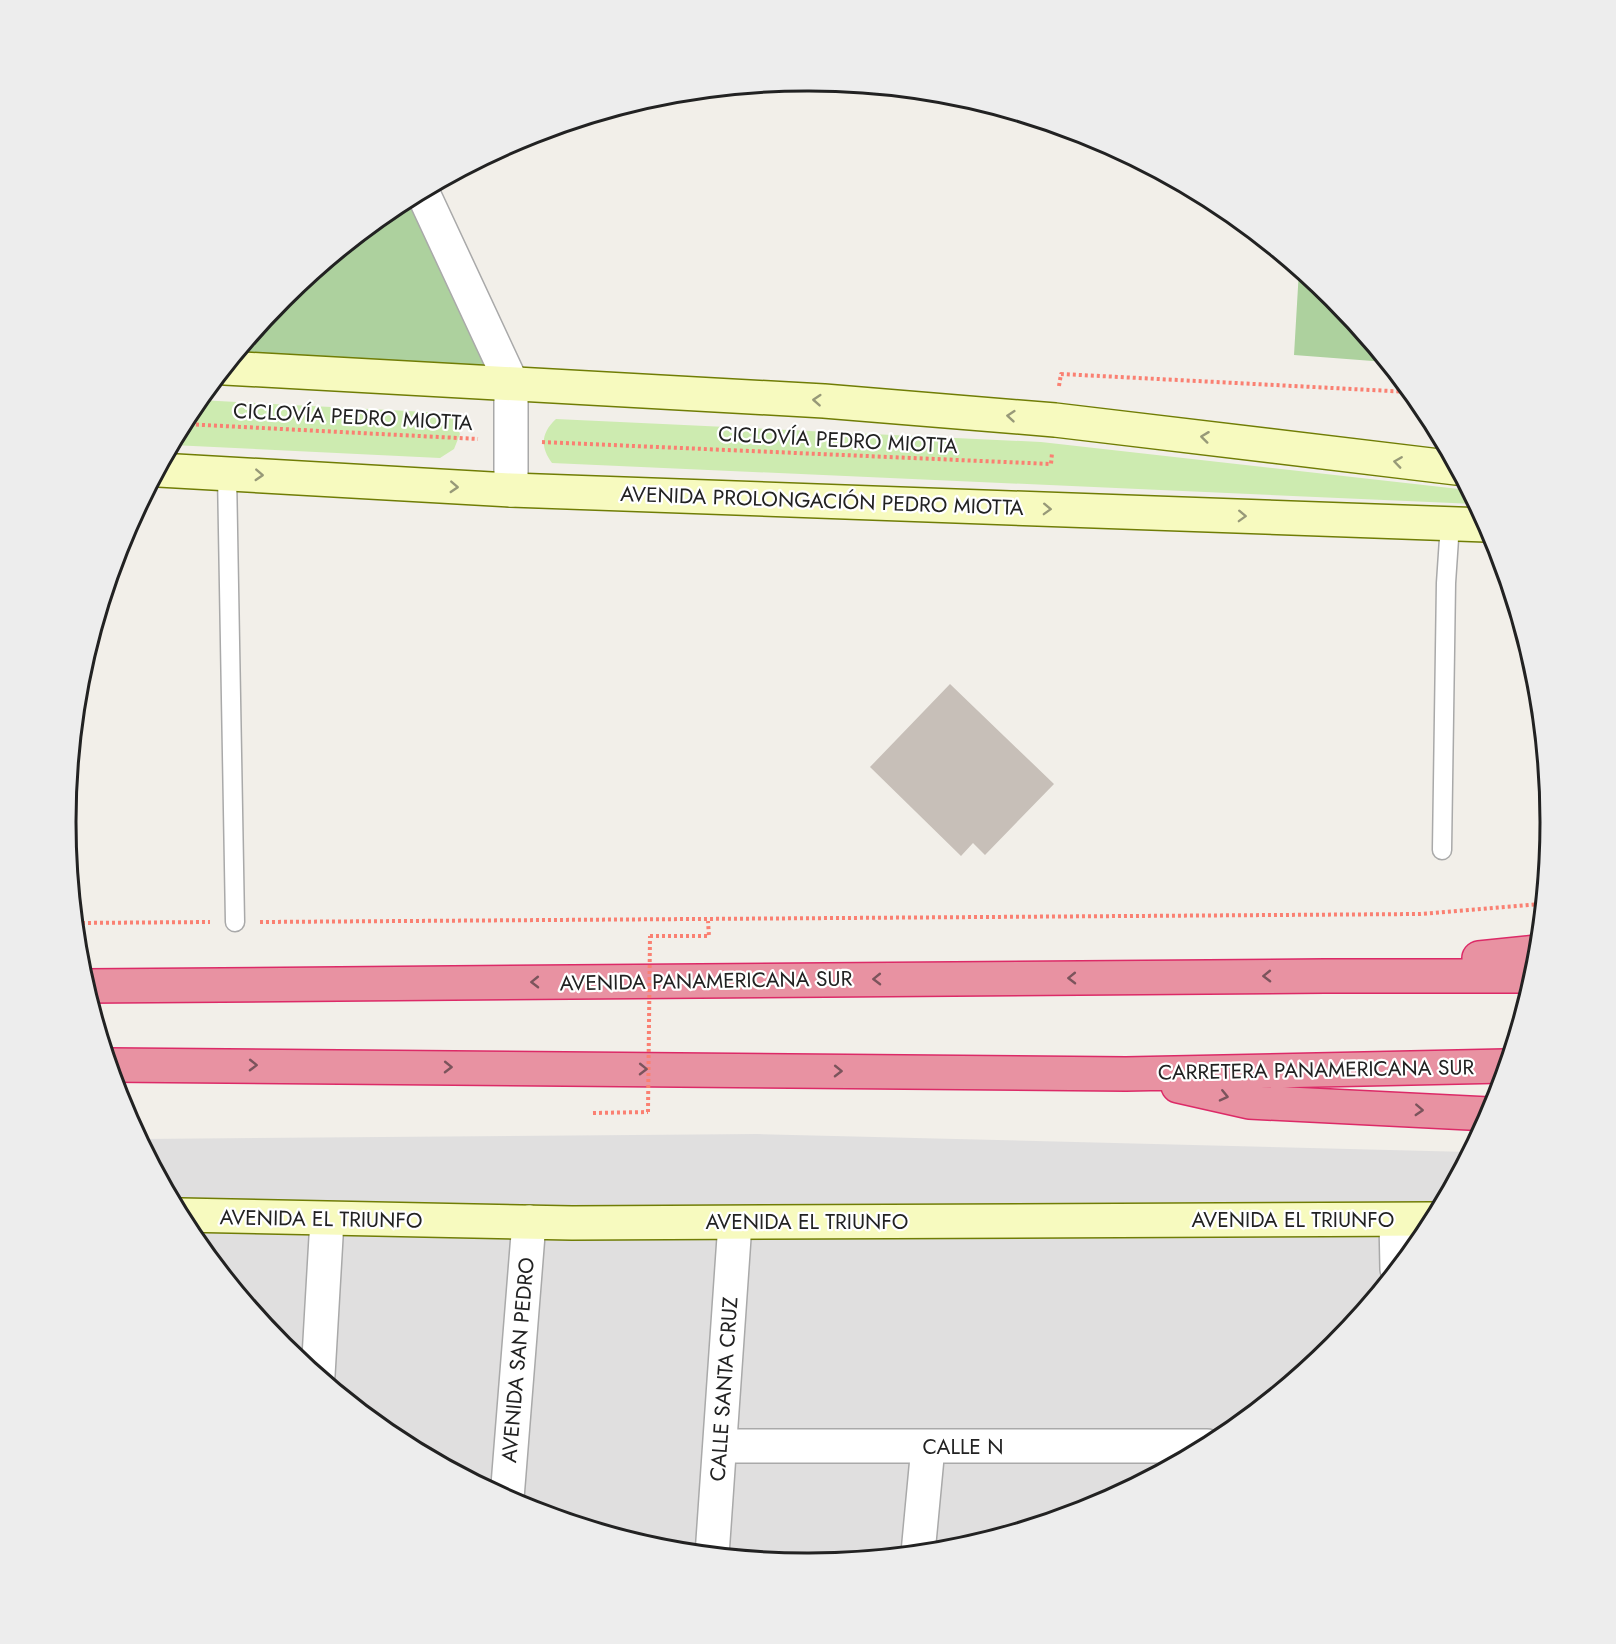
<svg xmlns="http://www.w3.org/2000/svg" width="1616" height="1644" viewBox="0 0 1616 1644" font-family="Jost,sans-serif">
  <rect width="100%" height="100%" fill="#f2efe9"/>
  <path fill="#e0dfdf" d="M757,1134L1469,1152L1425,1235L1332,1347L1220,1439L1092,1508L952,1550L808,1564L663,1550L524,1507L395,1439L283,1346L191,1234L140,1139Z"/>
  <path fill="#cdebb0" d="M199,400L446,413L453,418L460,434L454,449L440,458L172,445Z
    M556,419L1041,442L1468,490L1475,504L552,463C540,447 541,433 556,419Z"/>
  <path fill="#add19e" d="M418,193L485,362L480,370L231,361L284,297L396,205Z
    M1299,270L1333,298L1386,362L1294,355Z"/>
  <path fill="#c7bfb8" d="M950,684L1054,784L985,855L973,843L961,856L870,767Z"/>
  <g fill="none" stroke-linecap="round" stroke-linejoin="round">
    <g stroke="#a9a9a9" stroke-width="21">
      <path id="service" d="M227,474L235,922
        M1442,850L1446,583L1450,524"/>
    </g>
    <g stroke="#a9a9a9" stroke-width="36">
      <path id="minor" d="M422,191L511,382V490
        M1396,1220L1397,1269
        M318,1375L327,1220
        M720,1446H1207
        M507,1498L529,1222
        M918,1553L928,1447
        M712,1555L735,1223"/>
    </g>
    <g stroke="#707d05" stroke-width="36">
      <path id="secondary" d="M225,368L824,401L1055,420L1456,468
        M159,470L511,490L1486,525
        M181,1215L572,1223L1433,1219"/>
    </g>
    <g stroke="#dc2a67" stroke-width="36">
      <path id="motorway" d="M1479,958L1537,952
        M86,986L1325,976H1533
        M110,1065L1126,1074L1505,1066
        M1178,1086L1249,1102L1489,1114"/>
    </g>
    <path stroke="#fa8072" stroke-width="4" stroke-dasharray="3 3" stroke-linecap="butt" d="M1059,386L1061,374L1410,392
      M184,424L478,439
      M542,442L1051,464L1052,453
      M260,922L1420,914L1542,904
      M76,923L210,922
      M650,936H709L708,921
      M593,1113L648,1112"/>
    <use href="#service" stroke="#fff" stroke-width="18"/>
    <use href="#minor" stroke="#fff" stroke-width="33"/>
    <use href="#secondary" stroke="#f7fabf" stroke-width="33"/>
    <use href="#motorway" stroke="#e892a2" stroke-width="33"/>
    <path stroke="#fa8072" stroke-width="4" stroke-dasharray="3 3" stroke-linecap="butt" d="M648,1112L650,936"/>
  </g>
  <defs><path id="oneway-chevron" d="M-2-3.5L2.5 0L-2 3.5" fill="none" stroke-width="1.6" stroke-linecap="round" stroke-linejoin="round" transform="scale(1.5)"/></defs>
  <g stroke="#979978">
    <use href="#oneway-chevron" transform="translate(817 400) rotate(-176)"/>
    <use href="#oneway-chevron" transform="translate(1011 416) rotate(-175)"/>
    <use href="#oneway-chevron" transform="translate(1205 437) rotate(-173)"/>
    <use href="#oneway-chevron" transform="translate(1398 462) rotate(-172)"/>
    <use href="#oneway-chevron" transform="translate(259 475) rotate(3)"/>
    <use href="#oneway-chevron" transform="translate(454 487) rotate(3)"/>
    <use href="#oneway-chevron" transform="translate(1047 509) rotate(2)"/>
    <use href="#oneway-chevron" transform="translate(1242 516) rotate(2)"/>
  </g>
  <g stroke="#7b545c">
    <use href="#oneway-chevron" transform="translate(1267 976) rotate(179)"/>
    <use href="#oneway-chevron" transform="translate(1072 978) rotate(179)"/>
    <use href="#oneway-chevron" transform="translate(877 979) rotate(179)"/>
    <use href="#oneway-chevron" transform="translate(535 982) rotate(179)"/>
    <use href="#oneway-chevron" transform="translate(253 1065) rotate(1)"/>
    <use href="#oneway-chevron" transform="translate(448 1067) rotate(1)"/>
    <use href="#oneway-chevron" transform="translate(643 1069) rotate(1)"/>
    <use href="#oneway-chevron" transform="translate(838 1071) rotate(1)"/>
    <use href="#oneway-chevron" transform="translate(1224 1096) rotate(13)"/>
    <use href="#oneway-chevron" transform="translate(1419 1110) rotate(3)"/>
  </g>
  <g text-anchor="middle" stroke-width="4.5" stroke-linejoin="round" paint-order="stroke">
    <g font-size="21" fill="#222" stroke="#fff">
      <text transform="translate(353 417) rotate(3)" y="7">CICLOVÍA PEDRO MIOTTA</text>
      <text transform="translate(838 440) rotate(3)" y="7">CICLOVÍA PEDRO MIOTTA</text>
      <text transform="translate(822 501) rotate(2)" y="7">AVENIDA PROLONGACIÓN PEDRO MIOTTA</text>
      <text transform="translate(706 981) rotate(-1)" y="7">AVENIDA PANAMERICANA SUR</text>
      <text transform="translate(1316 1070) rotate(-1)" y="7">CARRETERA PANAMERICANA SUR</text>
      <text transform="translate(321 1219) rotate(1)" y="7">AVENIDA EL TRIUNFO</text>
      <text x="1293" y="1227">AVENIDA EL TRIUNFO</text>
      <text x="807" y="1229">AVENIDA EL TRIUNFO</text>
      <text transform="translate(518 1360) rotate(-85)" y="7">AVENIDA SAN PEDRO</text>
      <text transform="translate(724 1389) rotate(-86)" y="7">CALLE SANTA CRUZ</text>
      <text x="963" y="1454">CALLE N</text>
    </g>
  </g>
  <path d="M0 0H1616V1644H0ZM807 91H809A731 731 0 0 1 1540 822V822A731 731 0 0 1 809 1553H807A731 731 0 0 1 76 822V822A731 731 0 0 1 807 91Z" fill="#ededed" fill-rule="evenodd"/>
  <path fill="none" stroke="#222" stroke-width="3" d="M807 91H809A731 731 0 0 1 1540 822V822A731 731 0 0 1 809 1553H807A731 731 0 0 1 76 822V822A731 731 0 0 1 807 91Z"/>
</svg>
